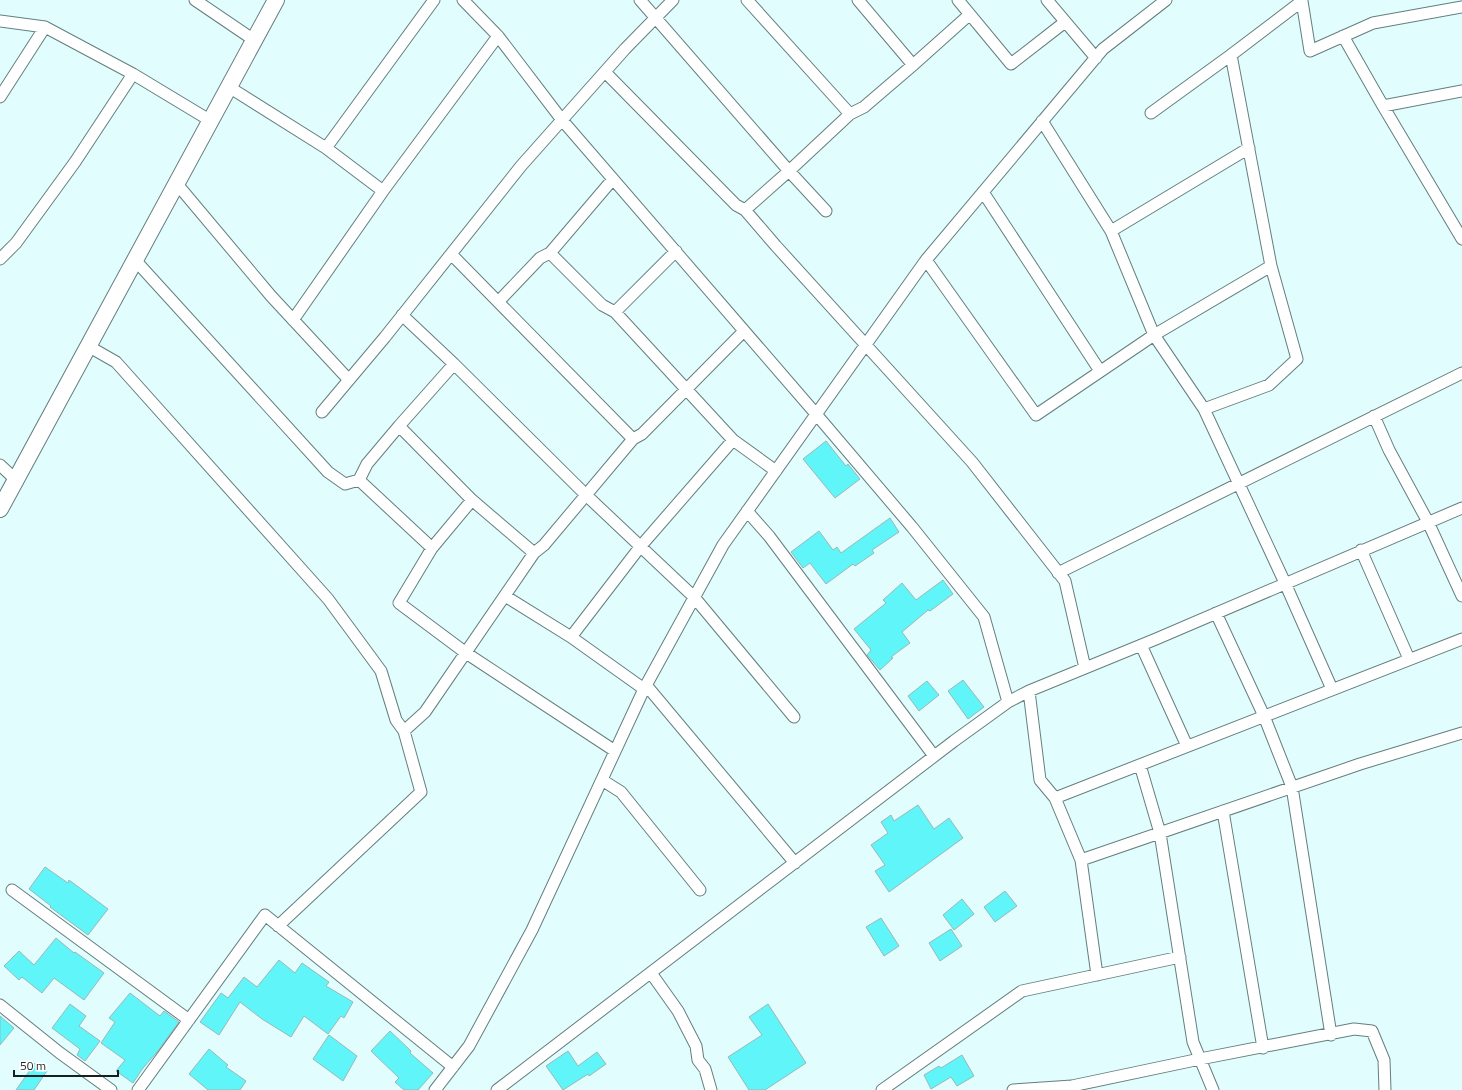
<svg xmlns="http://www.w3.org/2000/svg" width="1462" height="1090" viewBox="0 0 1462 1090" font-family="'Titillium Web',sans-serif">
  <rect width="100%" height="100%" fill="#e1fdfd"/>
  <path fill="#60f5f8" stroke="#9cb7b7" d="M826,441L846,466L848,464L860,479L835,498L803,459Z
    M890,518L899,532L872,550L874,553L855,566L853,564L826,584L810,563L803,568L791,552L819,531L833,550L837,547L841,553Z
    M943,580L953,594L930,611L928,610L902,632L910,643L891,657L893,658L880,670L867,655L871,650L854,629L886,603L883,600L902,583L916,600Z
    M963,680L984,707L968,719L948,691Z
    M927,681L939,695L919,711L908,696Z
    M918,805L934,829L949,818L963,838L889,892L875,871L885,865L871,845L888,833L881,822L891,815L894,821Z
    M45,867L68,883L69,880L108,909L88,935L50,907L51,906L29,889Z
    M1005,891L1017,906L995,922L984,907Z
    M962,899L974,914L954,930L943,915Z
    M881,918L899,946L884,956L866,927Z
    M951,929L962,946L940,961L929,943Z
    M56,938L74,953L75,952L104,973L84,1000L54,978L42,993L22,977L19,980L4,966L19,951L34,965Z
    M279,960L295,973L302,963L329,982L326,986L353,1002L344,1018L341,1016L328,1034L304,1016L291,1037L262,1019L240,1002L219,1035L200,1022L221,993L228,998L244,977L257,987Z
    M130,993L160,1016L164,1011L179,1022L157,1052L143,1068L133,1083L116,1071L125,1060L101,1043L115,1022L109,1018Z
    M70,1004L86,1016L79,1026L100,1041L85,1061L77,1055L80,1049L52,1028Z
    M768,1004L806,1063L765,1090H749L728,1057L762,1035L749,1017Z
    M0,1016L14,1028L0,1045Z
    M390,1031L411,1051L410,1053L433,1073L418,1090H404L395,1082L399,1078L371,1051Z
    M329,1035L357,1056L343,1081L313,1059Z
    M209,1049L228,1065L226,1067L246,1081L240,1090H208L189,1074Z
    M568,1051L578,1066L597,1052L606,1064L589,1076L588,1074L563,1090L546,1066Z
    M962,1055L974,1076L957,1086L951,1077L931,1089L924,1075L939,1066L941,1068Z
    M35,1063L47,1071L34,1090H16Z"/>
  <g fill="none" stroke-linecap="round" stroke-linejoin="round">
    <g stroke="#657e7e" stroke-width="13">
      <path id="street" d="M195,0L254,40
        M463,0L498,36L562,120L816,414L912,527L984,617L1008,702
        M640,0L789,171L826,211
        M747,0L850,114
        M858,0L913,65
        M958,0L1011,64L1065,22
        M1047,0L1096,58
        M0,21L45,27L133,74L211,121
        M1343,36L1383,106L1462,91
        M605,72L736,205L745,210L776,246L972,462L1065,581L1085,668
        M229,87L326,148L383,191
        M0,97L45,27
        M1383,106L1462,239
        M1151,113L1231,55
        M1042,121L1111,231L1154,335L1204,409L1285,583L1332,689
        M326,148L434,0
        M177,184L271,296L349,380
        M983,192L1100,371
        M745,210L789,171L850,114L864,107L913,65L969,15
        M1111,231L1249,148
        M550,253L602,305L615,312L733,440L776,471
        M451,254L633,439
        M0,259L16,243L75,162L133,74
        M135,260L328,472L345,484L359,480L367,464L399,426L454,364
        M926,260L1036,415L1154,335L1271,266L1231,55L1302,1L1310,51L1373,23L1462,7
        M499,301L540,258L550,253L613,179
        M615,312L676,251
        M402,315L454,364L586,495L694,597L794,717
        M293,320L383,191L498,36
        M88,346L116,362L328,599L381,671L396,720L404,731L421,792L278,926
        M1204,409L1269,385L1297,359L1271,266
        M322,412L385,337L521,166L625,49L673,0
        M1374,416L1389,450L1428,522L1462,596
        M399,426L472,500L534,553
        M0,465L16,480
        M359,480L432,548
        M472,500L432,548L399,603L466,653L615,751
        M747,511L769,536L934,756
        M1361,550L1409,659
        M1058,573L1462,373
        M505,596L571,637L644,689
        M1216,613L1264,716L1292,787L1331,1035
        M571,637L640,547L733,440
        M1141,645L1187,746
        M646,685L795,863
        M1029,691L1040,780L1055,798
        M404,731L425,712L534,553L544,545L633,439L642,434L744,331
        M1140,765L1160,833L1193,1042L1213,1090
        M602,780L621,792L700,890
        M1223,811L1263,1048
        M1081,860L1055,798L1462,639
        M12,890L189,1020
        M651,973L678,1011L696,1046L698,1060L705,1069L711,1090
        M1097,975L1081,860L1360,764L1462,733
        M0,1005L60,1053L111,1090
        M138,1090L265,915L453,1067
        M435,1090L469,1046L532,930L644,689L723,545L926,260L1103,49L1166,0
        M497,1090L954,741L1008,702L1029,691L1156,639L1462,508
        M882,1090L1022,991L1180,957
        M1013,1090L1072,1086L1200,1059L1354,1029L1372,1031L1384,1060L1385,1090"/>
    </g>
    <g stroke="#657e7e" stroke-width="18">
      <path id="secondary" d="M0,509L276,0"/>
    </g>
    <use href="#street" stroke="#fff" stroke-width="11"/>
    <use href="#secondary" stroke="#fff" stroke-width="16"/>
  </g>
  <path d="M14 1070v6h104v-6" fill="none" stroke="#162020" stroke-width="2"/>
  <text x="20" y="1070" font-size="12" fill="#162020" stroke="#ffffff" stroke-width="3" paint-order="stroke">50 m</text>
</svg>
